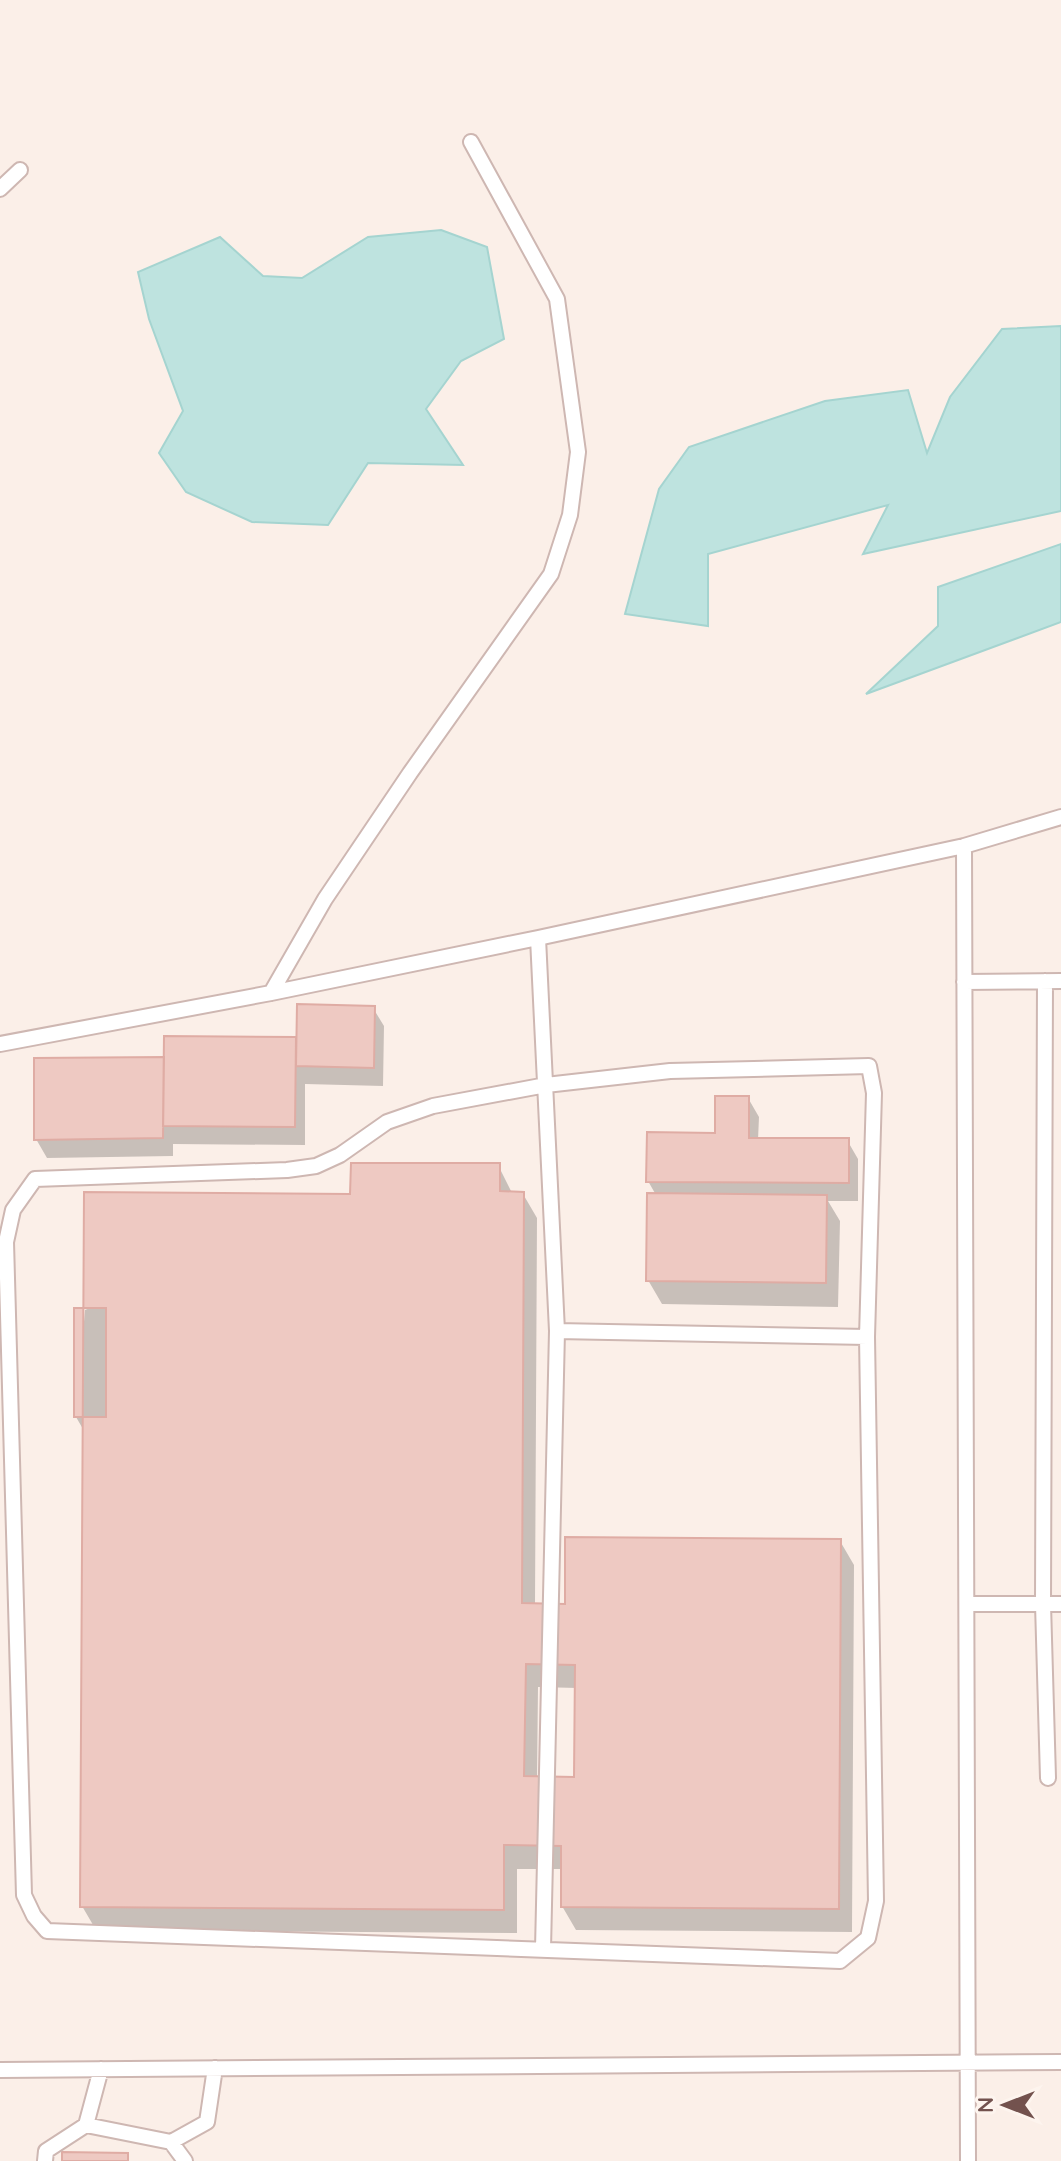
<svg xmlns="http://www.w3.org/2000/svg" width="1061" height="2161" viewBox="0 0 1061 2161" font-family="Quicksand,sans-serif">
  <rect width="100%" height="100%" fill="#fbefe8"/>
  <path fill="#bee3df" stroke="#a5d4d0" stroke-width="2" d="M441,230L487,247L504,339L461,361L426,409L463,465L368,463L328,525L252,522L186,492L159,453L183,411L149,319L138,272L220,237L263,276L302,278L368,237Z
    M1061,326V511L863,554L888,505L708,554V626L625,614L659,489L689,447L825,401L908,390L927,453L950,397L1002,329Z
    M1061,544V622L866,694L938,626V587Z"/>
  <path fill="#0003" fill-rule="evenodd" d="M373,1008L384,1026L383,1086L305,1084V1145L173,1144V1156L47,1158L36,1139L166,1059V1038L298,1039Z
    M748,1098L759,1117L758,1140H847L858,1159V1201H828L840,1221L838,1307L662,1304L648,1280L656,1195L648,1181L717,1135Z
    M498,1165L512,1193L523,1194L537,1218L535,1605L567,1606L840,1541L854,1565L852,1932L576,1930L562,1906L563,1869H517V1933L96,1930L82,1906L83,1429L76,1417L85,1310L352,1196ZM538,1687L577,1688L576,1779H537Z"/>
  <path fill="#eec9c2" stroke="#dfaca4" stroke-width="2" fill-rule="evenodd" d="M297,1004L375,1006L374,1068L296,1066Z
    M164,1036L296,1037L295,1127L163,1126Z
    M164,1057L163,1138L34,1140V1058Z
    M715,1096H749V1138H849V1183L646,1182L647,1132L715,1133Z
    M351,1163H500V1191L524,1192L522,1603L565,1604V1537L841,1539L839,1909L561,1907V1846L504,1845V1910L80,1907L84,1192L350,1194ZM526,1664L575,1665L574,1777L524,1776Z
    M647,1193L827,1195L826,1283L646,1281Z
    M74,1308H106V1417H74Z
    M62,2152L128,2153V2161H62Z"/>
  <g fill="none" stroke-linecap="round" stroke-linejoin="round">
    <g stroke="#ceb7b2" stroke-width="18">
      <path id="service" d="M0,189L20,170
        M964,846L968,2161
        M538,938L557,1331L543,1949
        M1045,981L1043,1604L1048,1778
        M964,982L1061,981
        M271,993L325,899L410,773L551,574L570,515L578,452L557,299L471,142
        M0,1044L271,993L538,938L964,846L1061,817
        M869,1066L874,1093L867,1337L876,1901L868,1938L840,1961L47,1931L34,1916L24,1895L6,1242L13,1210L35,1179L287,1170L316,1166L340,1155L387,1122L433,1106L546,1085L670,1071Z
        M557,1331L867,1337
        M967,1604H1061
        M0,2070L1061,2062
        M86,2125L171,2142L185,2161
        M171,2142L207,2122L215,2068
        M45,2161L46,2151L86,2125L101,2069"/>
    </g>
    <use href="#service" stroke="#fff" stroke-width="14"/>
  </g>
  <g transform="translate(1005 2105) rotate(270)" stroke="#fdf4ee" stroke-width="6" paint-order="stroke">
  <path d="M0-6L14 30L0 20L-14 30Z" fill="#73524e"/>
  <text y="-12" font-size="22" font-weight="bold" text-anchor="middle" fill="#73524e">N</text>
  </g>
</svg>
